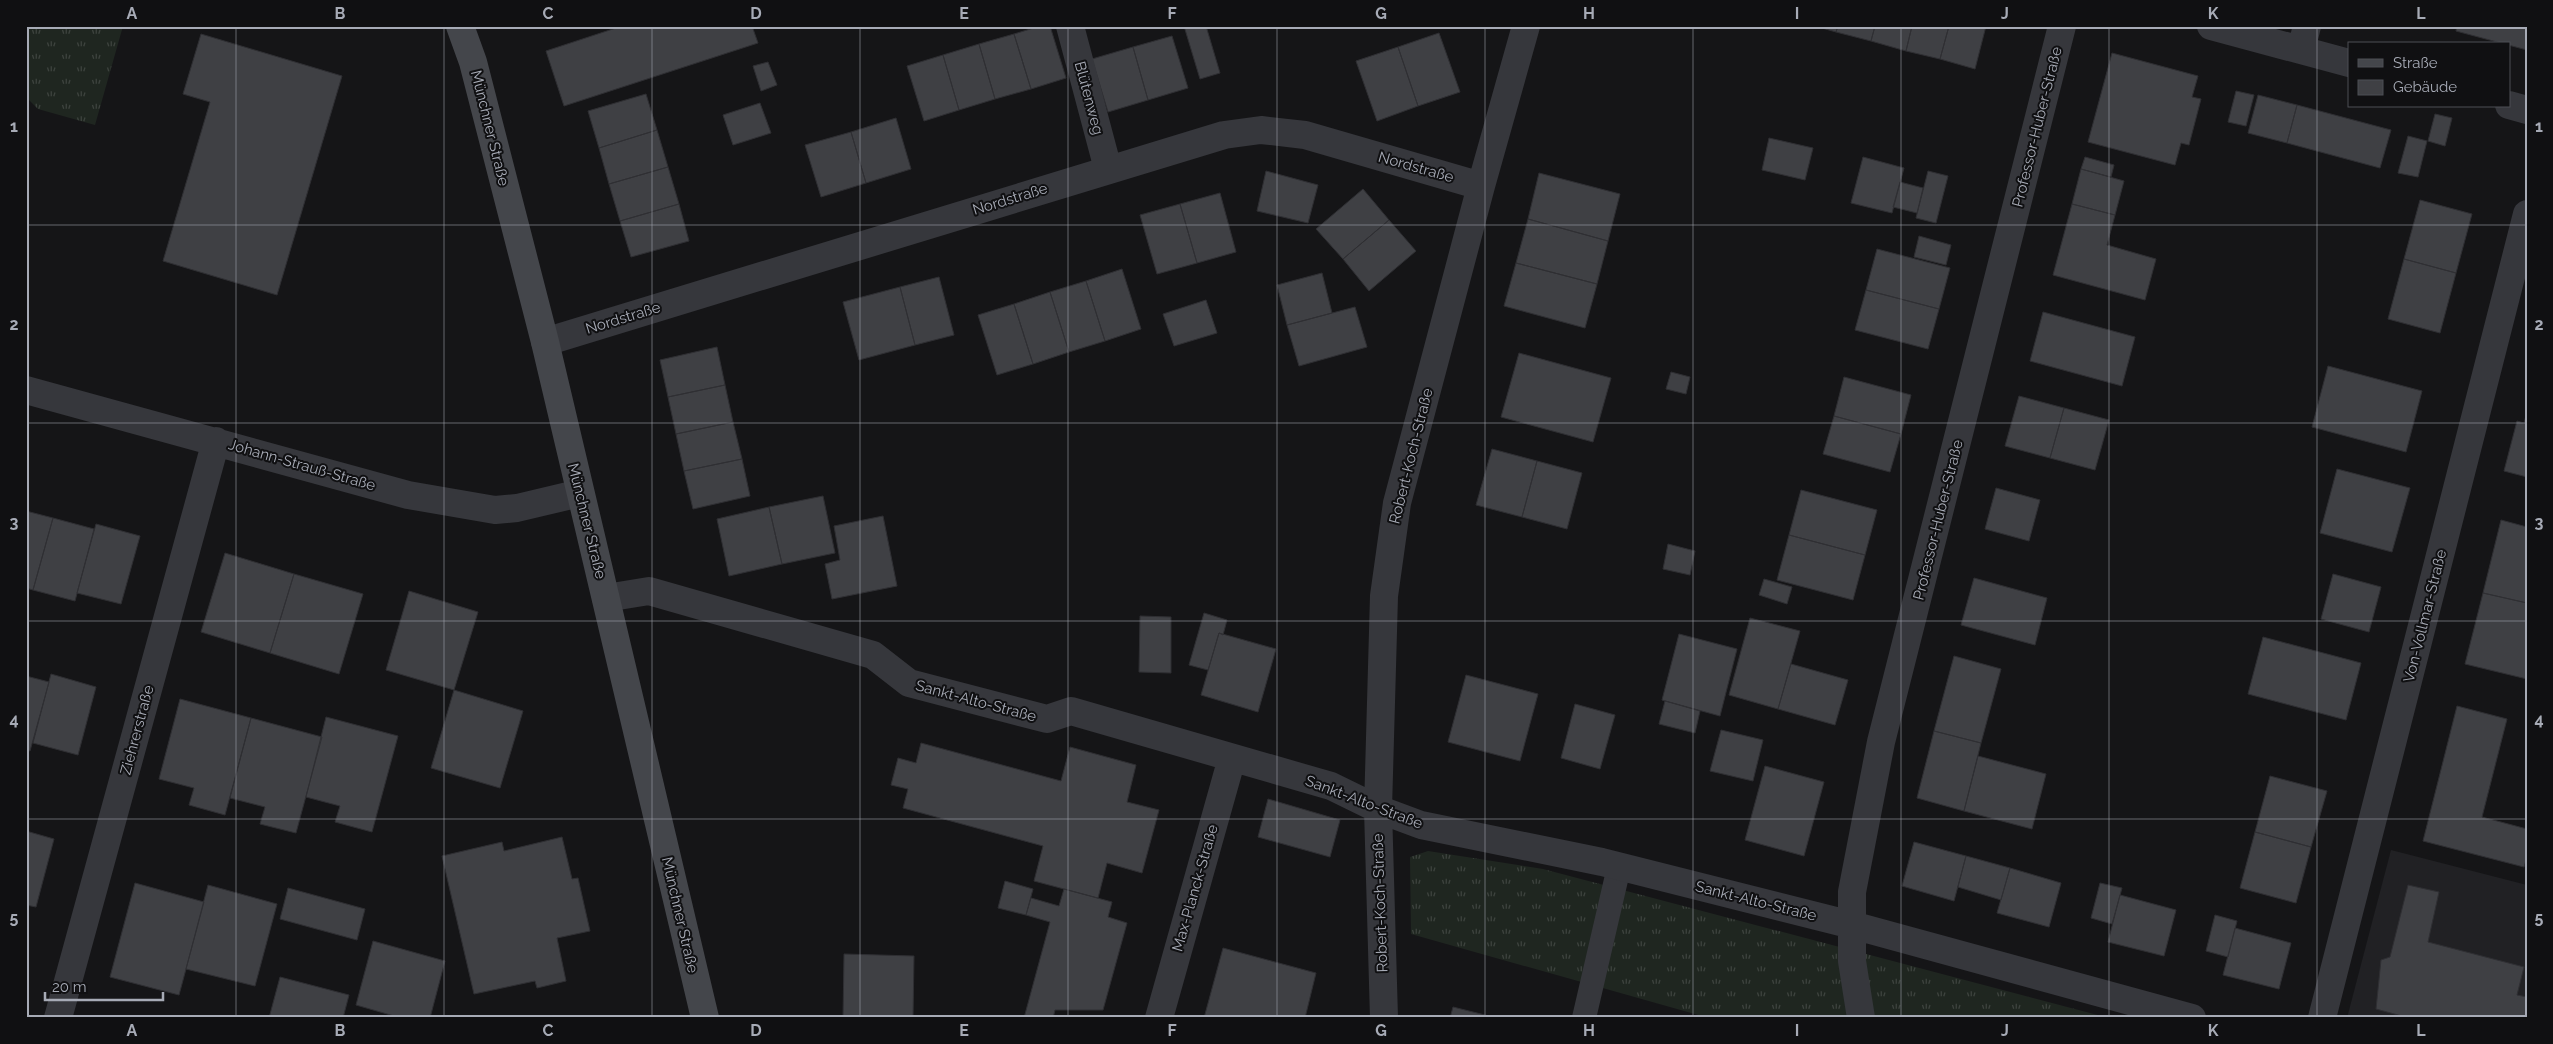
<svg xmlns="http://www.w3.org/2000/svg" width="2553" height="1044" viewBox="0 0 2553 1044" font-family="Raleway,sans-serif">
  <defs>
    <pattern id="grass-tufts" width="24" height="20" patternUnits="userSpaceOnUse" patternTransform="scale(1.25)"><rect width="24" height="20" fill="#1f2620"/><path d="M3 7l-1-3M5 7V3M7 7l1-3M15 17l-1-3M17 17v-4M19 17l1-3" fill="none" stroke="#3d433e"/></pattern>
  </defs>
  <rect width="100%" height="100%" fill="#151517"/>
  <path fill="#212124" d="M2391,850L2527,885V1018H2347Z"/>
  <path fill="url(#grass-tufts)" d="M26,26H123L95,125L38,109L26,97Z
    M1428,851L1543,869L2109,1018H1709L1411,934L1410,857Z"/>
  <path fill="#3f4044" stroke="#2f2f33" d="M622,26H752L758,43L564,106L546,51Z
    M1040,26H1050L1066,78L1031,89L1014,34Z
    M1184,26H1206L1220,73L1200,79Z
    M1815,26H1838L1836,32Z
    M1838,26H1875L1871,41L1836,32Z
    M1875,26H1912L1906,51L1871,41Z
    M1912,26H1949L1940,59L1906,51Z
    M1949,26H1986L1975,69L1940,59Z
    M2457,26H2527V50L2456,31Z
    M1439,33L1460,92L1418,106L1398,47Z
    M201,34L342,76L277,295L163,261L210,102L183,94Z
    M1014,34L1031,89L995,99L979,44Z
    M1172,36L1188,88L1148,100L1133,47Z
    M979,44L995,99L959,110L943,55Z
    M1133,47L1148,100L1108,112L1092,59Z
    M1398,47L1418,106L1377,121L1356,61Z
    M2112,53L2198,76L2192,97L2201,99L2189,145L2181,143L2175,165L2088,142Z
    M943,55L959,110L924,121L907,66Z
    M768,62L777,85L761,91L753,66Z
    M2236,91L2254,95L2246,126L2228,122Z
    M646,94L657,130L599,148L588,111Z
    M2258,95L2297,105L2287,143L2248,133Z
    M760,103L771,133L733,145L723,115Z
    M2297,105L2391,130L2380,168L2287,143Z
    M2435,114L2452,118L2445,146L2428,141Z
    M896,118L911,169L866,183L851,132Z
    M657,130L668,167L609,184L599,148Z
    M851,132L866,183L821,197L805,145Z
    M2408,136L2427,141L2418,177L2398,173Z
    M1769,138L1813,148L1805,180L1762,170Z
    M1863,157L1904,168L1892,213L1851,203Z
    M2085,157L2114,165L2111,177L2081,169Z
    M668,167L679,204L620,221L609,184Z
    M2081,169L2124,181L2115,215L2072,204Z
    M1266,171L1318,185L1308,223L1257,211Z
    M1928,171L1948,176L1936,223L1916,218Z
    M1539,173L1620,194L1608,241L1528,219Z
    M1900,182L1923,188L1917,213L1893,207Z
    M1363,189L1389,220L1343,259L1316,229Z
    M1220,193L1236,252L1197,263L1180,204Z
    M2420,200L2472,214L2456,273L2404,259Z
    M679,204L689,241L631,257L620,221Z
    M1180,204L1197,263L1157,274L1140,215Z
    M2072,204L2115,215L2107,245L2156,259L2145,300L2053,275Z
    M1528,219L1608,241L1597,284L1516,263Z
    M1389,220L1416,251L1369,291L1343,259Z
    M1919,236L1951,245L1946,265L1914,257Z
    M1877,249L1950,268L1939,309L1866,290Z
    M2404,259L2456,273L2440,333L2388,319Z
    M1516,263L1597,284L1585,328L1504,306Z
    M1122,269L1141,329L1105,341L1086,281Z
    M1322,273L1332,313L1287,325L1277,285Z
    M939,277L954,335L915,345L900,287Z
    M1086,281L1105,341L1069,352L1050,292Z
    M900,287L915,345L859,360L843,302Z
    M1866,290L1939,309L1928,349L1855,330Z
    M1050,292L1069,352L1033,364L1014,304Z
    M1206,300L1217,333L1174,346L1163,314Z
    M1014,304L1033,364L997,375L978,315Z
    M1355,307L1367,347L1299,366L1287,325Z
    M2043,312L2135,337L2122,386L2030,361Z
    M717,347L725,385L668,397L660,360Z
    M1519,353L1611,378L1593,442L1501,417Z
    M2328,366L2422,391L2406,452L2312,427Z
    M1671,372L1690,377L1686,394L1666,389Z
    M1844,377L1911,395L1901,434L1834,416Z
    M725,385L733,422L676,434L668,397Z
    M2019,396L2064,408L2050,458L2005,446Z
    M2064,408L2109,420L2095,470L2050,458Z
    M2527,412V477L2504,471L2517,421L2524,423Z
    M1834,416L1901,434L1890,472L1823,454Z
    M733,422L742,459L684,471L676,434Z
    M1492,449L1537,461L1522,517L1476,505Z
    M742,459L750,496L693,509L684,471Z
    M1537,461L1582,473L1567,529L1522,517Z
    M2337,469L2410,488L2392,552L2320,533Z
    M1996,488L2040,500L2029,541L1985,529Z
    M1801,490L1877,510L1865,555L1789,535Z
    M823,496L835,553L782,564L769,507Z
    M769,507L782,564L729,576L717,519Z
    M26,511L53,518L33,590L26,588Z
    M883,516L897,586L832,599L825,564L840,560L834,526Z
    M53,518L94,529L75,601L33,590Z
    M2501,520L2527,527V603L2483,593Z
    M96,524L140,536L121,604L77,593Z
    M1789,535L1865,555L1853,600L1777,580Z
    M1668,544L1695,551L1690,575L1663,569Z
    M225,553L294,574L270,653L201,632Z
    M294,574L363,594L339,674L270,653Z
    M2333,574L2381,587L2369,632L2321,619Z
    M1974,578L2047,598L2035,645L1961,625Z
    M1764,579L1792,587L1787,604L1759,595Z
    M409,591L478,612L454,690L386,670Z
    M2483,593L2527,603V679L2465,664Z
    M1204,613L1227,620L1223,635L1219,633L1208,670L1189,665Z
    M1140,616L1171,617V673L1139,672Z
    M1750,618L1800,631L1778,709L1729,695Z
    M1219,633L1276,649L1258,712L1201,695Z
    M1679,634L1737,649L1720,716L1662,700Z
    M2263,637L2361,663L2346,720L2248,694Z
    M1954,656L2001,669L1981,743L1934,731Z
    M1791,664L1848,680L1835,725L1778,709Z
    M51,674L96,687L78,755L33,743Z
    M1466,675L1538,694L1520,761L1448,742Z
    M26,676L49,682L30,751L26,750Z
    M454,690L523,711L500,788L431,768Z
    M180,699L251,718L225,815L189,805L194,788L159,779Z
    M1665,701L1700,711L1695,733L1659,724Z
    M1575,704L1615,715L1600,769L1561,758Z
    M2457,706L2507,719L2482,817L2527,829V857L2524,867L2423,841Z
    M326,717L398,736L372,832L335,822L340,806L306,797Z
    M251,718L322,737L296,833L260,824L265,807L230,798Z
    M1721,730L1763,740L1753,781L1710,771Z
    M1934,731L1981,743L1964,811L1917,798Z
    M921,743L1061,781L1070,747L1136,765L1127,802L1159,810L1142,873L1107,863L1098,898L1034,881L1043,846L903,808L908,789L891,785L898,758L916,763Z
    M1978,756L2046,774L2032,829L1964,811Z
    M1765,766L1824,782L1804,856L1745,840Z
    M2270,776L2327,791L2311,847L2255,832Z
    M1268,799L1340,820L1330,857L1258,837Z
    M26,831L54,839L36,907L26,905Z
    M2255,832L2311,847L2296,903L2240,888Z
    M562,837L572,879L578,878L590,931L557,938L566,981L537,988L535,981L474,994L442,856L502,842L504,851Z
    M1914,842L1966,856L1954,901L1902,886Z
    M1966,856L2010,868L2001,900L1958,887Z
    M2010,868L2061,883L2049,927L1997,913Z
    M1005,881L1033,889L1026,915L998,908Z
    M135,883L204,902L179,995L110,977Z
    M2100,883L2122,888L2112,924L2091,918Z
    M208,885L277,904L255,986L186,969Z
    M2408,885L2439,892L2428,942L2524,967L2517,995L2527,997V1018H2409L2376,1009L2381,960L2390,957Z
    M288,888L365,909L357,940L280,919Z
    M1064,889L1112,902L1108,917L1127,923L1103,1010H1055L1053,1018H1024L1050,922L1026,915L1031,898L1059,906Z
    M2120,895L2176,910L2164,956L2108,942Z
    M2215,915L2237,921L2228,957L2206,951Z
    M2235,928L2291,943L2279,989L2223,975Z
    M373,941L445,961L430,1018H401L356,1005Z
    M1223,948L1316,973L1305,1018H1204Z
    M844,954L914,956L913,1018H843Z
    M280,977L349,995L343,1018H269Z
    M1453,1007L1497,1018H1450Z"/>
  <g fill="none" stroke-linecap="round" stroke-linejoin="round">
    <path stroke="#36373c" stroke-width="24" d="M1584,1018L1619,867"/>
    <path stroke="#36373c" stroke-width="28" d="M1070,26L1108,169
      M2211,26L2349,63
      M2301,50L2307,26
      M2509,105L2527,110
      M545,342L1224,135L1261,130L1305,135L1481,186
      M26,390L408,495L495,510L517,508L580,493
      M606,598L649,591L873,655L909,683L1047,719L1071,711L1331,786L1378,809L1421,825L1602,862L1852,925L2192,1018
      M58,1018L216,441
      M1159,1018L1232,758
      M1384,1018L1378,809L1384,596L1397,503L1481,186L1526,26
      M1861,1018L1852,961V892L1881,742L2062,26
      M2322,1018L2527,214"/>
    <path stroke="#44464b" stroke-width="28" d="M460,26L473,62L545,342L705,1018"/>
  </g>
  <path fill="none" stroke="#a7abb6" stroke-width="1" stroke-opacity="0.55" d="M236,26V1018M444,26V1018M652,26V1018M860,26V1018M1068,26V1018M1277,26V1018M1485,26V1018M1693,26V1018M1901,26V1018M2109,26V1018M2317,26V1018M26,225H2527M26,423H2527M26,621H2527M26,819H2527"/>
  <g text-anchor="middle" stroke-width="4" stroke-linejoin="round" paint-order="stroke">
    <g font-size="15" fill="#a7abb6" stroke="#101012">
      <text transform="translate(1089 98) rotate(75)" y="5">Blütenweg</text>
      <text transform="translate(2037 127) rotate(-76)" y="5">Professor-Huber-Straße</text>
      <text transform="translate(490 128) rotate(76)" y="5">Münchner Straße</text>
      <text transform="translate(1416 167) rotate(16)" y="5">Nordstraße</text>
      <text transform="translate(1010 199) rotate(-17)" y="5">Nordstraße</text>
      <text transform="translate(623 318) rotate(-17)" y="5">Nordstraße</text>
      <text transform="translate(1411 456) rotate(-76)" y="5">Robert-Koch-Straße</text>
      <text transform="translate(302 465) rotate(16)" y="5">Johann-Strauß-Straße</text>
      <text transform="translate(1938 520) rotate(-76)" y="5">Professor-Huber-Straße</text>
      <text transform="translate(587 521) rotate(76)" y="5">Münchner Straße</text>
      <text transform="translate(2425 616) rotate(-76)" y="5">Von-Vollmar-Straße</text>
      <text transform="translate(976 701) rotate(15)" y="5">Sankt-Alto-Straße</text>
      <text transform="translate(137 730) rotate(-75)" y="5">Ziehrerstraße</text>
      <text transform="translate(1364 802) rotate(21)" y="5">Sankt-Alto-Straße</text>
      <text transform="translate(1195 888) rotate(-74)" y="5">Max-Planck-Straße</text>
      <text transform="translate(1756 901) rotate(14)" y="5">Sankt-Alto-Straße</text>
      <text transform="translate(1380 903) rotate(-92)" y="5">Robert-Koch-Straße</text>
      <text transform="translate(680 915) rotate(77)" y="5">Münchner Straße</text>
    </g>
  </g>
  <rect width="2553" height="1044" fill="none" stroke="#101012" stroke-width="55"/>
  <rect x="2348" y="42" width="162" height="65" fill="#101012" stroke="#4c4e54"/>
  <rect x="2358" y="59" width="25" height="8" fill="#44464b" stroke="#4c4e54"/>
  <text x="2393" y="68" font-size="15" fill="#a7abb6">Straße</text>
  <rect x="2358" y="80" width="25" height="15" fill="#3f4044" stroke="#4c4e54"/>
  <text x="2393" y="92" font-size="15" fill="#a7abb6">Gebäude</text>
  <path d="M45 992v8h118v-8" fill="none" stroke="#a7abb6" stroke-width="2.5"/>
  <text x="52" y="992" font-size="15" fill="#a7abb6" stroke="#101012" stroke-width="4" paint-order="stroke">20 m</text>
  <rect x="28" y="28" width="2498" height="988" fill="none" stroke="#a7abb6" stroke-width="2"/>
  <g font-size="16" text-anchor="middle" font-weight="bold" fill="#a7abb6">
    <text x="132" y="19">A</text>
    <text x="340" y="19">B</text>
    <text x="548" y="19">C</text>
    <text x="756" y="19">D</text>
    <text x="964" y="19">E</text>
    <text x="1172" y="19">F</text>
    <text x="1381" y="19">G</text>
    <text x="1589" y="19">H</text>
    <text x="1797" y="19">I</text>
    <text x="2005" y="19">J</text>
    <text x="2213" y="19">K</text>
    <text x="2421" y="19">L</text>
    <text x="14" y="132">1</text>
    <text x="2539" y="132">1</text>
    <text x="14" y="330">2</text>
    <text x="2539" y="330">2</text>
    <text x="14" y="528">3</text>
    <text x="2539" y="528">3</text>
    <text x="14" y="725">4</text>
    <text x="2539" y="725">4</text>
    <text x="14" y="923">5</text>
    <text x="2539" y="923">5</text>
    <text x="132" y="1036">A</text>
    <text x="340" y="1036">B</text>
    <text x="548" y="1036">C</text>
    <text x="756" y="1036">D</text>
    <text x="964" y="1036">E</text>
    <text x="1172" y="1036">F</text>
    <text x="1381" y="1036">G</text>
    <text x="1589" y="1036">H</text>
    <text x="1797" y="1036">I</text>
    <text x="2005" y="1036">J</text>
    <text x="2213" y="1036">K</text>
    <text x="2421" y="1036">L</text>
  </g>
</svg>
